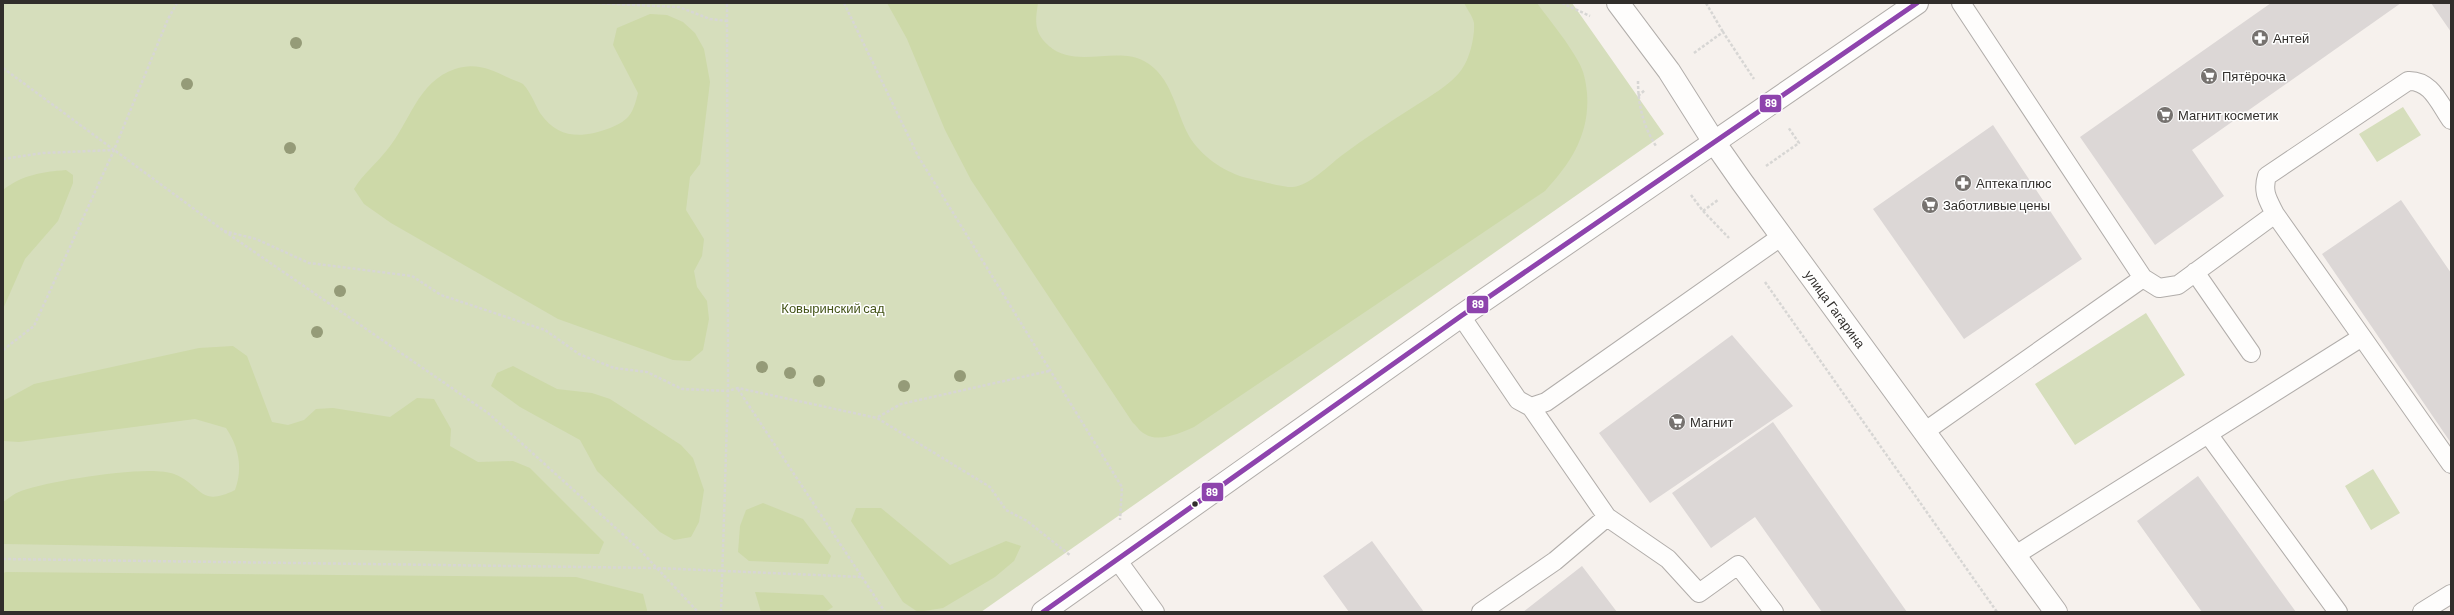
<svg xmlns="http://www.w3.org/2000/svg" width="2454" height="615" viewBox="0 0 2454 615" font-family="Barlow,sans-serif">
  <rect width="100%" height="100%" fill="#f6f1ed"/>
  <path fill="#d6debc" d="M3,3H1572L1664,134L981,612H3Z
    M2403,107L2421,135L2377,162L2359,134Z
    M2146,313L2185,375L2075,445L2035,384Z
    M2373,469L2400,513L2371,530L2345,486Z"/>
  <path fill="#cdd9a8" d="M887,3H1038C1035,22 1034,33 1049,46C1075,69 1116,46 1144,61C1172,76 1175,110 1189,136C1200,155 1223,171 1243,177C1252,179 1286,188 1293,187C1310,185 1328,166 1341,156C1365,138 1390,122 1415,106C1429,97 1453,83 1462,69C1470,58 1475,36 1474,23C1473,17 1467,9 1464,3H1537C1551,22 1567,41 1578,61C1584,71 1586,82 1587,93C1590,133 1572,162 1545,191L1194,427C1180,433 1159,443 1145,434C1140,432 1137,426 1133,423L971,180L945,130L907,39Z
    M650,14L667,15L683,22L695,33L704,49L710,82L700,164L690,177L686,210L704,239L702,256L694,271L697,287L707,301L709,319L703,350L690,361L673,360L558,319L391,223L364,204L354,189C363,174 376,164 387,150C410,123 417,82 455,69C475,62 491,69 509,78C513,80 520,82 523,84C530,91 535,104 540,113C559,140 583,138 610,128C630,120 633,113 638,93L613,45L617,28Z
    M66,170L73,175V183L58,221L25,259L3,309V190C22,175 42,172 66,170Z
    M233,346L247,356L272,422L288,425L304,420L316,409L333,408L390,417L417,398L434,399L451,429L450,446L478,462L513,461L530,468L604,542L599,554L3,544V502C9,498 16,492 24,490C50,481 150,464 174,474C202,485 199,508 235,490C243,468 239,447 226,428L195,419L19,442L3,441V401L34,384L199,348Z
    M513,366L557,389L592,393L610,399L681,445L693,458L704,490L699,522L691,537L674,540L660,532L597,471L580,440L520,407L491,386L497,373Z
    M763,503L803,519L831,556L828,564L749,561L738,552L740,526L746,510Z
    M856,508H881L950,565L1006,541L1021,546L1014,561L995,577L943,608L918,612L903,602L851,521Z
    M6,572L576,577L643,594L647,610V612H3V573Z
    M755,592L823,595L833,607L825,612H761Z"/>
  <path fill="#dcd7d6" d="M2271,3H2401L2192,150L2224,196L2155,245L2080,137Z
    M2431,3H2451V32Z
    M1993,125L2082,259L1964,339L1873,209Z
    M2401,200L2451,273V443L2322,254Z
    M1732,335L1793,406L1650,503L1599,433Z
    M1773,422L1907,612H1822L1755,517L1711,548L1672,493Z
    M2198,476L2272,579L2296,612H2202L2137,521Z
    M1372,541L1424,612H1349L1323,576Z
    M1582,566L1617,612H1523Z"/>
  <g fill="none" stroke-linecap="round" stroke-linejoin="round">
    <g stroke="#b1adaa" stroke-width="20">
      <path id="service" d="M2275,214L2362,337
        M2195,272L2251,353
        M2143,278L2159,288L2178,285L2275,214C2268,200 2262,192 2267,176L2408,81C2431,80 2439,103 2451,120
        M1461,316L1518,400L1531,407L1546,402L1782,236
        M1531,407L1607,517L1668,559L1699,593L1738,565L1774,612
        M1924,432L2143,278L1961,3
        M2208,434L2338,612
        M2014,556L2362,337L2451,464
        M1118,561L1155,612
        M1481,612L1555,561L1607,517
        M2422,612L2451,594"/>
    </g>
    <g stroke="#b1adaa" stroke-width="24">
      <path id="tertiary" d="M1618,3L1669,71L1714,142L1742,182L2056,612
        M1043,612L1461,316L1917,3"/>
    </g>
    <path stroke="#d7d6d4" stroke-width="2.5" stroke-dasharray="3 2" stroke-linecap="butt" d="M592,3L679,7L710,19L727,21
      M844,3L918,156L1122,487L1120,520
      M1562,3L1590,16
      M1706,3L1723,32
      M1694,53L1723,32L1754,79
      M3,68L224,231L488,413L639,549L698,612
      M1638,81C1638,104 1643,126 1656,146
      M1638,96L1645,90
      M3,159L43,153L114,150
      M1766,166L1799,143L1788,127
      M1691,195L1703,211L1718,200
      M1703,211L1729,238
      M224,231L256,239L309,263L412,276L441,295L545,330L579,354L614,368L647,372L682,389L728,391L738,388L877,418L990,487L1006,510L1027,521L1071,556
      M1765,282L1997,612
      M3,350L34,326L114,150L168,19L177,3
      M738,389L885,612
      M878,417L901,404L1049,371
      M3,559L656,568L862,577
      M721,612L728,391L727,3"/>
    <use href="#service" stroke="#fefdfc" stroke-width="18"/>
    <use href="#tertiary" stroke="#fefdfc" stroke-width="22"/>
    <g stroke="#fff" stroke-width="8">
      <path id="bus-1" d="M1043,612L1461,316L1917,3"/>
    </g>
    <use href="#bus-1" stroke="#8e44ad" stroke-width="5"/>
  </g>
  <g fill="#959b78">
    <circle cx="296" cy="43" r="6"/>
    <circle cx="187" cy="84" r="6"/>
    <circle cx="290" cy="148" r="6"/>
    <circle cx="340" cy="291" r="6"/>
    <circle cx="317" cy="332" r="6"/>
    <circle cx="762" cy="367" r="6"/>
    <circle cx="790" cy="373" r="6"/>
    <circle cx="960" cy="376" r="6"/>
    <circle cx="819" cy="381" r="6"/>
    <circle cx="904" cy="386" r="6"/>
  </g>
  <defs>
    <g id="pharmacy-disc" transform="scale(0.9)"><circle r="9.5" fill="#76726f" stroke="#fff"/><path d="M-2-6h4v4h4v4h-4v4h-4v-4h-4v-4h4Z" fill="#fff"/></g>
    <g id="supermarket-disc" transform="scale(0.9)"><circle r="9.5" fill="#76726f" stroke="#fff"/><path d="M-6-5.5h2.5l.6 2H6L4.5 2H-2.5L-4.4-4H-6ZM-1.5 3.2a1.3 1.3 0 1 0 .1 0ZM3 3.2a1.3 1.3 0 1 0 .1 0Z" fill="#fff"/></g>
  </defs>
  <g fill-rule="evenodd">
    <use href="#pharmacy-disc" x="2260" y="38"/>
    <use href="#supermarket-disc" x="2209" y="76"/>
    <use href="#supermarket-disc" x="2165" y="115"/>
    <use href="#pharmacy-disc" x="1963" y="183"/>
    <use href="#supermarket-disc" x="1930" y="205"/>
    <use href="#supermarket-disc" x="1677" y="422"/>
  </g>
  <circle fill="#312e2b" stroke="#fff" stroke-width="1.5" cx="1195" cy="504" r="3.5"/>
  <g text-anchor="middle" stroke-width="3" stroke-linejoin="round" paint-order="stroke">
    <g font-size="13" fill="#312e2b" stroke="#fff" text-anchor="start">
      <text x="2273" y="43">Антей</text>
      <text x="2222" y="81">Пятёрочка</text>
      <text x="2178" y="120">Магнит косметик</text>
      <text x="1976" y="188">Аптека плюс</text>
      <text x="1943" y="210">Заботливые цены</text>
      <text x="1690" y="427">Магнит</text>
    </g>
    <g font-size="13" fill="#455519" stroke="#fff">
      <text x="833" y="313">Ковыринский сад</text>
    </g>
    <g font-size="13" fill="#312e2b" stroke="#fff">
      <text transform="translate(1835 309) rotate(54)" y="5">улица Гагарина</text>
    </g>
  </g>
  <g stroke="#fff" stroke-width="1.5">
    <rect x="1759" y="94" width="23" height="19" rx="4" fill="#8e44ad"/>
    <rect x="1466" y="295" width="23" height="19" rx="4" fill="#8e44ad"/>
    <rect x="1201" y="482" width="23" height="20" rx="4" fill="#8e44ad"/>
  </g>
  <g font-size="11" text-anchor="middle" font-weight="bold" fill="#fff">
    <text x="1771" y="107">89</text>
    <text x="1478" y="308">89</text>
    <text x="1212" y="496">89</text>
  </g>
  <rect width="2454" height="615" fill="none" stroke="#312e2b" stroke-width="8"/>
</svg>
